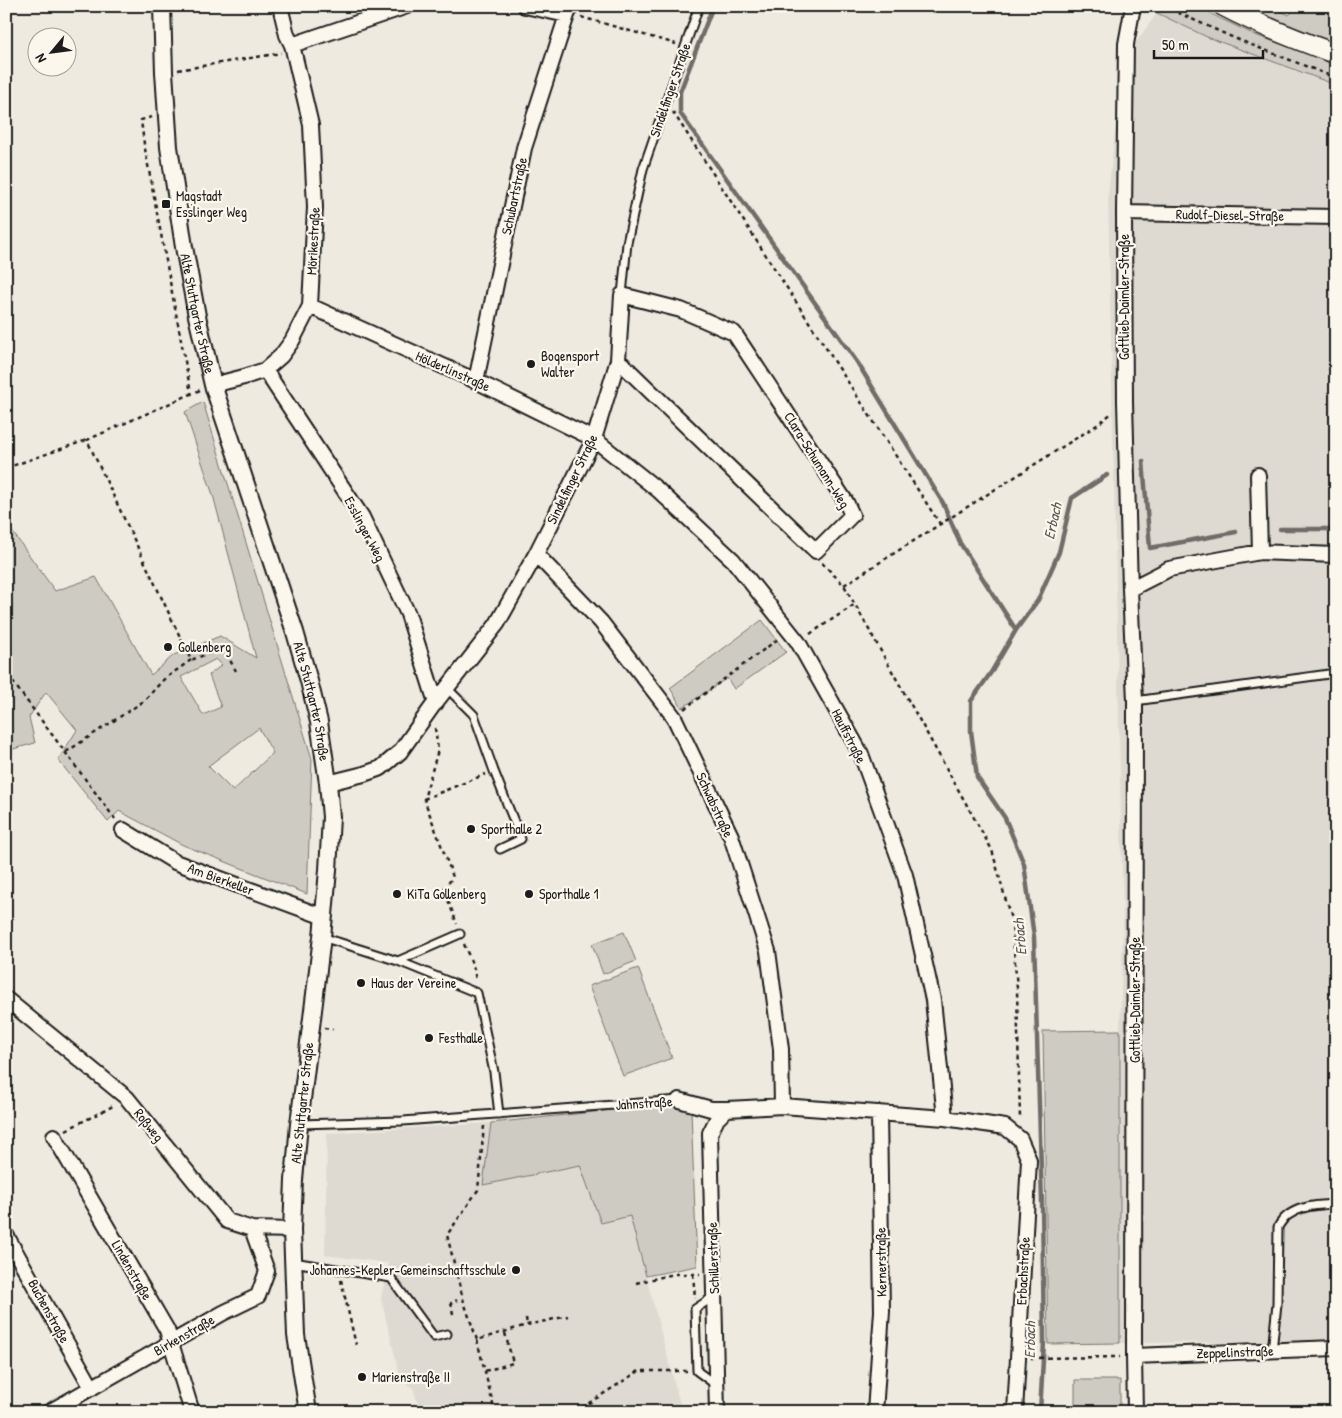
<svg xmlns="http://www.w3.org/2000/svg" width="1342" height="1418" viewBox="0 0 1342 1418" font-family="'Patrick Hand',sans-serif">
  <rect width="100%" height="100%" fill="#eeeadf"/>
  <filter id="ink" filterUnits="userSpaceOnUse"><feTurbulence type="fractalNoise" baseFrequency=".02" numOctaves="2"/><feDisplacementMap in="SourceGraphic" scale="10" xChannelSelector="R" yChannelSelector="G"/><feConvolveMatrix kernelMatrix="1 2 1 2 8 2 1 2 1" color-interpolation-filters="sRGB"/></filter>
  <g filter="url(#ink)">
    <path fill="#dedad1" d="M1157,13L1207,37L1336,85V1342L1120,1343V1030L1123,923L1108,194L1123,60Z
      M491,1123L483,1185L580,1164L601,1223L630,1216L680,1404L649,1412H420L413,1388L401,1380L381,1299L388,1263L325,1255L327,1133Z"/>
    <path fill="#ceccc2" stroke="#75746f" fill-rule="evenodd" d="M1159,6H1197L1219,18L1255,35L1336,64V85L1207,37L1157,13Z
      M1248,6H1271L1289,15L1298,6H1336V46L1274,20Z
      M203,402L312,759L307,894L183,845L119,811L108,822L58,760L77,730L46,692L29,717L35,743L6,751V523L55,591L96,577L151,675L174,655L220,636L256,658L213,495L185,412ZM216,659L222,665L209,675L221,707L203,715L181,677ZM259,728L273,753L233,791L208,766Z
      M762,620L786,652L734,689L727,678L682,708L670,688Z
      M624,932L636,961L603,974L592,944Z
      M638,968L672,1058L623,1076L589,986Z
      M1120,1030V1343L1048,1344L1043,1031Z
      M669,1104L691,1110L697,1266L646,1276L630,1216L601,1223L580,1165L483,1185L491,1123Z
      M1075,1380H1120V1412H1075Z"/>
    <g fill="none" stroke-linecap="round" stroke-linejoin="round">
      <path stroke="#6f6d69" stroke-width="4.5" d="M713,6L680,92V113L857,362L943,503L960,543L1016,630
        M1143,461L1150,548L1236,532
        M1280,529H1336
        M1040,1412L1044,1342L1042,1203L1034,937L1024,864L1005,818L977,777L971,731V701L992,671L1016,630L1038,600L1059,552L1072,498L1107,475"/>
      <g stroke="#1c1c1c" stroke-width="11">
        <path id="service" d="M622,295L627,243L643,169L699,6
          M447,688L474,715L494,771L521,839L500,849
          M1135,701L1336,673
          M322,937L398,961L477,993L494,1072L499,1114
          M398,961L460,934
          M299,1124L403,1121L679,1100
          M293,1262L391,1278L434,1337L447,1334
          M713,1297L695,1309L697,1371L716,1385
          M1272,1351L1277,1304L1278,1227C1289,1206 1315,1205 1336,1204"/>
      </g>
      <g stroke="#1c1c1c" stroke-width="18">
        <path id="minor" d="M525,6L567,15
          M1133,6L1126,44L1124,213L1125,402L1130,589L1135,701L1134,1356L1135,1412
          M292,45L407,6
          M1124,213L1336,217
          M310,306L476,381L594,439L658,490L733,560L798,642L861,754L905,875L933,1000L945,1118
          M265,370L362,517L408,614L436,703
          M476,381L524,148L567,15L571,6
          M213,385L244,377L265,370L281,356L292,341L310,306L315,207L311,125L292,45L287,35L280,6
          M1258,475L1260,552
          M536,554L601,622L674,717L731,836L768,951L781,1049L782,1106
          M1130,589L1169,569L1260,552L1336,555
          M328,783L364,774L381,768L400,752L432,707L497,624L536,554L594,439L618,360L622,295L681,310L734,333L846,502L852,515L816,551L618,360
          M123,830L175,862L324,917
          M6,999L127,1098L227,1221L252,1229L292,1230
          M679,1100L711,1109H727L782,1106L945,1118L1005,1127L1020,1139L1029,1160L1015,1412
          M54,1136L167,1330L192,1412
          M6,1235L92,1388
          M1134,1356L1336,1348
          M49,1412L223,1313L258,1296L267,1271L252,1229
          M717,1412L710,1133L717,1119L727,1109
          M875,1412L882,1311L879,1113"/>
      </g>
      <g stroke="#1c1c1c" stroke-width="20">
        <g id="tertiary">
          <path id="s1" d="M162,6L164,72L169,147L184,247L197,316L213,385L295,632L309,681L319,722L328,783L331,817L328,870L322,937L299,1124L294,1180L292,1230L296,1335L308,1412"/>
        </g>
      </g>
      <g stroke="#1c1c1c" stroke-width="22">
        <path id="secondary" d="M1223,6C1259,25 1297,40 1336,54"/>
      </g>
      <path stroke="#1c1c1c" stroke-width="2.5" stroke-dasharray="4 4" stroke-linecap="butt" d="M1163,6L1234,38L1336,78
        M581,17L676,44
        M178,70L281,53
        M673,112L940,524
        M152,117L141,120L144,144L191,393
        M200,390L87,440L191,660L223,648L236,671
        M6,468L87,440
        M822,563L844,585L992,850L1012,923L1017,989L1020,1120
        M844,585L1097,425L1112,413
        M810,634L854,605
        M6,667L12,681L115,819
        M684,709L778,639
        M435,728L438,750L424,799L453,877L444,889L457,924
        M66,752L144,701L163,680L191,660
        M424,799L486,774
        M464,944L474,969L476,981
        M324,1028L333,1029
        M484,1126L478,1190L447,1235L463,1299L477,1340L527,1325L568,1316
        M66,1130L115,1105
        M693,1274L695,1298
        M341,1280L356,1345
        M636,1283L674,1274H700
        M453,1314L451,1303L457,1300
        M526,1318L527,1325
        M477,1340L495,1412
        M1031,1358L1120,1357
        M485,1371L513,1363L505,1333
        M575,1412L639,1371H688"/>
      <use href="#service" stroke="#fbf7ec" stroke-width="7"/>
      <use href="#minor" stroke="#fbf7ec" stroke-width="14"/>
      <use href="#tertiary" stroke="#fbf7ec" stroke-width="16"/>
      <use href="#secondary" stroke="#fbf7ec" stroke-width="19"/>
    </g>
  </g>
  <g fill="#1c1c1c" stroke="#fbf7ec" stroke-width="2">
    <rect x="161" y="199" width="10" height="10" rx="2.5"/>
    <circle cx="531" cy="364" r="5"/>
    <circle cx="168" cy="647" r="5"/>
    <circle cx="471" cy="829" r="5"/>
    <circle cx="397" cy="894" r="5"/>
    <circle cx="529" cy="894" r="5"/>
    <circle cx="361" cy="983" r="5"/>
    <circle cx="429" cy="1038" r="5"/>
    <circle cx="516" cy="1270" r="5"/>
    <circle cx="362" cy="1377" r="5"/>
  </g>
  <g text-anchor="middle" stroke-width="4.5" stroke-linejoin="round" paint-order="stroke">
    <g font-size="14" fill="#1c1c1c" stroke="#fbf7ec">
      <text transform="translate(670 90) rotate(-71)" y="5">Sindelfinger Straße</text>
      <text transform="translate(514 196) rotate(-78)" y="5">Schubartstraße</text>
      <text transform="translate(1230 215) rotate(1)" y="5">Rudolf-Diesel-Straße</text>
      <text transform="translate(313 241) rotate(-87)" y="5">Mörikestraße</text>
      <text transform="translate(1124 297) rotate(-90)" y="5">Gottlieb-Daimler-Straße</text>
      <text dy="5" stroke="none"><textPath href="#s1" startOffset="310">Alte Stuttgarter Straße</textPath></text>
      <text transform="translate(453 371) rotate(24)" y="5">Hölderlinstraße</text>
      <text transform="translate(817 460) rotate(58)" y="5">Clara-Schumann-Weg</text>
      <text transform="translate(572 479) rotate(-64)" y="5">Sindelfinger Straße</text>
      <text transform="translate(365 529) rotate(62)" y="5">Esslinger Weg</text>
      <text dy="5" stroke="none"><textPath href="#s1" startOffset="715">Alte Stuttgarter Straße</textPath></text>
      <text transform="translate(849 736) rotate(63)" y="5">Hauffstraße</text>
      <text transform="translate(715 805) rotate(65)" y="5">Schwabstraße</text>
      <text transform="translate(221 879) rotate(20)" y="5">Am Bierkeller</text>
      <text transform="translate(1135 1000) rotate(-90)" y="5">Gottlieb-Daimler-Straße</text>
      <text transform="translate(302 1103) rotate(-84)" y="5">Alte Stuttgarter Straße</text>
      <text transform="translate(644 1103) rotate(-4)" y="5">Jahnstraße</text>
      <text transform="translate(149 1125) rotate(51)" y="5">Roßweg</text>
      <text transform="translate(713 1258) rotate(-92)" y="5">Schillerstraße</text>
      <text transform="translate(881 1262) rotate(-91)" y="5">Kernerstraße</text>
      <text transform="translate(132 1270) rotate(60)" y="5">Lindenstraße</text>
      <text transform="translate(1023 1271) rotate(-87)" y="5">Erbachstraße</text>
      <text transform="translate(49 1311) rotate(61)" y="5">Buchenstraße</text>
      <text transform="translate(184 1335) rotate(-30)" y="5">Birkenstraße</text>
      <text transform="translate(1235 1352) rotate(-2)" y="5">Zeppelinstraße</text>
    </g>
    <g font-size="14" fill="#1c1c1c" stroke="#fbf7ec" text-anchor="start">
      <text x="176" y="201">Magstadt<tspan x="176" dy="16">Esslinger Weg</tspan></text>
      <text x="541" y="361">Bogensport<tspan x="541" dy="16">Walter</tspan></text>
      <text x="178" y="652">Gollenberg</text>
      <text x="481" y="834">Sporthalle 2</text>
      <text x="407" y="899">KiTa Gollenberg</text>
      <text x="539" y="899">Sporthalle 1</text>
      <text x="371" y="988">Haus der Vereine</text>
      <text x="439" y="1043">Festhalle</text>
      <text x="506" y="1275" text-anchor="end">Johannes-Kepler-Gemeinschaftsschule</text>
      <text x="372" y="1382">Marienstraße II</text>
    </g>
    <g font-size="15" font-style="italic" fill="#5a5956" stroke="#fbf7ec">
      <text transform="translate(1053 521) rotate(-77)" y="5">Erbach</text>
      <text transform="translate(1020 937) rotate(-95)" y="5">Erbach</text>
      <text transform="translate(1030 1340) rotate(-89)" y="5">Erbach</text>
    </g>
  </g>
  <rect width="1342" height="1418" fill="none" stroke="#fbf7ec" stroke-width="25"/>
  <rect x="12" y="12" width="1317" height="1393" fill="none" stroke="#1c1c1c" stroke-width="2" filter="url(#ink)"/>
  <g transform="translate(52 52) rotate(241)"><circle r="24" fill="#fbf7ec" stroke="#a29f99"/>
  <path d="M0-4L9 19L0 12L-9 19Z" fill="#1c1c1c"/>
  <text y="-8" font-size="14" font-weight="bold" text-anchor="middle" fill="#1c1c1c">N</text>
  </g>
  <path d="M1154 50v8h109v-8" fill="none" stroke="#1c1c1c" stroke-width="2.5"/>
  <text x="1162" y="50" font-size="15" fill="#1c1c1c" stroke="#fbf7ec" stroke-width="4" paint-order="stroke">50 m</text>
</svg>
